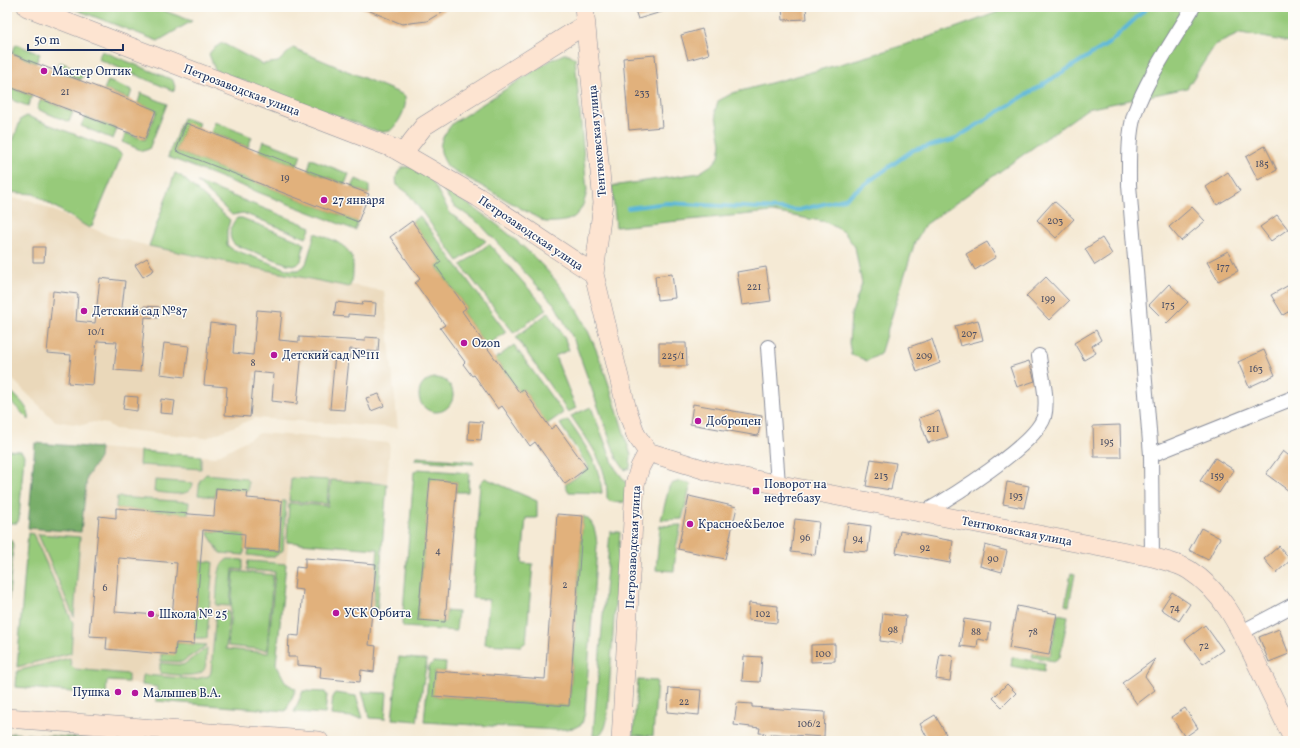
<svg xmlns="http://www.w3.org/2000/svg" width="1300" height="748" viewBox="0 0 1300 748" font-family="Vollkorn,serif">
  <rect width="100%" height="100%" fill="#fdfcf7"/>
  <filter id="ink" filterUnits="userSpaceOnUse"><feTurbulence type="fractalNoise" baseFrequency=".025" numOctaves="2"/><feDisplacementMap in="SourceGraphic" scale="8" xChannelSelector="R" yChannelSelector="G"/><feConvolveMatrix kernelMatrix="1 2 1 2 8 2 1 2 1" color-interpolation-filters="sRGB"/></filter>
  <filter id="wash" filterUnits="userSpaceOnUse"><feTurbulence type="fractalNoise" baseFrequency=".012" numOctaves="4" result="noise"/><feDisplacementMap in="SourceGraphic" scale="16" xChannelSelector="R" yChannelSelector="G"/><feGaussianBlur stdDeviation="0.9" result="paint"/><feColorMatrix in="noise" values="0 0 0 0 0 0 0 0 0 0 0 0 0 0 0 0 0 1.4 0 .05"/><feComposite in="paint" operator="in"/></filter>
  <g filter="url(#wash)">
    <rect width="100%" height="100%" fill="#f5ead5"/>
    <path fill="#ead8ba" d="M7,198L30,200L107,235L148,246L153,245L276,271L384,291L398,428L255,418L206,438L115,429L107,424L94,422L82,425L55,421L7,374Z
      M260,433L390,443L382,550L288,543L273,696L17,674L35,443L215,457Z"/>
    <path fill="#97ca7a" stroke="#597c6c" d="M69,7H154L192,21L158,41Z
      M1010,7H1293V45L1289,42L1241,33L1215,45L1187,88L1087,109L925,225L915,242L880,354L867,361L851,354L849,343L851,315L862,284L855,247L844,232L826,222L772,212L616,227L612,186L699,173L713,164L719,157L721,143L715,111L718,101L733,93C827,68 920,44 1010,7Z
      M222,43L262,64L278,62L293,48L404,95C409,106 399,123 390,131L382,132L374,130L215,70L209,54L213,49Z
      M16,44L40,54L36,63L12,53Z
      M102,51L173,80L175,87L174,91L98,59Z
      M564,54H569L575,58L587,191C581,218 572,223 545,222L448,167C436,148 439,140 453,123L551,60Z
      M60,62L84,72L81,80L56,70Z
      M108,81L132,90L129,99L104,89Z
      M7,86L32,96L28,106L14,101Z
      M141,93L167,104L149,149L143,151L122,142L126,133L145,140L157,111L138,103Z
      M41,99L73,112L69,122L37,109Z
      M27,116L118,151L122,155L92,226L89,228L34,194L7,192V157L21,119Z
      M85,117L117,129L113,139L81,126Z
      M183,118L199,123L197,128L186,124L176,151L358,222L355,230L168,157Z
      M215,122L252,137L248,147L211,132Z
      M264,141L301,155L297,166L259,151Z
      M311,159L349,174L345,184L308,170Z
      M404,167H413L431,179L450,213L486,241L458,261L408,193L397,185C395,177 397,170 404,167Z
      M175,173L181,176L230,220L227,231V245L232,249L289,270H298L306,264L315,233C332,240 355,245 353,269C353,276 353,281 349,287L149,246Z
      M356,179L369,185V194L352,187Z
      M197,182L311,227L306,238L243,213L232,215Z
      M442,188C491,216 545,259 575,307C602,351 615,407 631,455L630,468L625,470L617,459L574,340L555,305L480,224L453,205Z
      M420,216L506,332L486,346L462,311L466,308L436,266L441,262L412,221Z
      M237,218H242L302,242L304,244L301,261L297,265L287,264L235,245C227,238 230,225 237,218Z
      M489,244L547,309L514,333L461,265Z
      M549,312L565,339L569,350L555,356L576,408L568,412L516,337Z
      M514,345L563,413L547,424L523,389L519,392L495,359Z
      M419 395a17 17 0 1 1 34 0a17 17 0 1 1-34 0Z
      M7,388C15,396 31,407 29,420L7,398Z
      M591,407L615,468L628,485V501C621,503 613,504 607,499C608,464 590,444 571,416Z
      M568,420C584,444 600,464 602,493L569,492L565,485L589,468L560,424Z
      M7,450L21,451L24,455L19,519L17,523H7Z
      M140,451L201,456V469L139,465Z
      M417,457L472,461L474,464L414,460Z
      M418,469L469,473L468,492H456L457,482L430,480L418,619L445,622L446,611L458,612L456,631L404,627L402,624L414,472Z
      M206,474L245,478L248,482V491L216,488L215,497L198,495L200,480Z
      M291,478L329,480L327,504L289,501Z
      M485,478L537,501V518H526L522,563L533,564L526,642L521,646L485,644L489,600L472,598L480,483Z
      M155,480L193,483C191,500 166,492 154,492Z
      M331,480L387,484L377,614H373L378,549L287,542L289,503L328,506Z
      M680,481L691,484L682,519L661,520L669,487L671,484Z
      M117,497L189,502L188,514L116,508Z
      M282,501H286L283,550C275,561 260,556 248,555L249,549L279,551Z
      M583,516C595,521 596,534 597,546L585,712L582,724L574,728L557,730L424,722L429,666L434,662L446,663L445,672L435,671L434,696L569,706Z
      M681,525L676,549L674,571L656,570L660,526Z
      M209,531L245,534L244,555L220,553L208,534Z
      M610,532H620L607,720C605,730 603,735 593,736Z
      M28,533L33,534L73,623L71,653L17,667Z
      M38,534L80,537L74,617Z
      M7,539L11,540L13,545L7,622Z
      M228,559L243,560V570L233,569L230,606L216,605C218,592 215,565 228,559Z
      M200,561L213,562L207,638H194Z
      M248,561L286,564L276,664L286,683L296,689L286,711L156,701L157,687L142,685L143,675L195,679L209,676L211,672L216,611L229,612L226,649L268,653L275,572L247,570Z
      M234,571L273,575L267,650L228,646Z
      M1071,573L1075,574L1069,606L1065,605Z
      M1058,614L1068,616L1060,657L1054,661L1032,657L1033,653L1050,656Z
      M176,643L207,645L182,662L161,661V654H175Z
      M207,648C206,654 207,664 204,670C198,679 169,674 160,673V663L183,665Z
      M399,657L427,660L417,721L392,719Z
      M1012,657L1045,663L1044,672L1011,666Z
      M70,658L71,665L75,669L128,674V682L107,681L106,695L16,687L17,671Z
      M638,680L657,681L653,736L633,735Z
      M303,691L325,692L327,695L325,714L294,712Z
      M362,692L387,693L385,719L370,718Z
      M335,693L356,696L363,718L331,715L333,695Z"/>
    <path fill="#79ae6a" stroke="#4a6e64" d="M35,443L100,448L99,458L87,477L81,532L28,528Z
      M13,733L121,741H7L9,734Z"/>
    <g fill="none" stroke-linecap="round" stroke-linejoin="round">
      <path stroke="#5bb7d9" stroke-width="4" d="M628,208L667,203L799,210L844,199L913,150L953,140L1108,44L1148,7"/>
    </g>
    <g id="blocks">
      <path fill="#e1b17c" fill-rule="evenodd" d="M360,7H450L427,21L402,24Z
        M634,7H668V10L638,19Z
        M782,7H806L807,19L783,20Z
        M702,29L709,54L688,60L681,35Z
        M7,52L156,110L145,139L7,86Z
        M655,55L662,127L629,130L623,58Z
        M186,123L369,194L358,222L176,151Z
        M1265,146L1277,170L1258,180L1246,157Z
        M1228,172L1240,191L1217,205L1206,187Z
        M1054,201L1074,219L1056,238L1037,220Z
        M1192,207L1205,221L1181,241L1169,227Z
        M1277,215L1288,229L1271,241L1260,227Z
        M412,221L441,262L436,266L466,308L462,311L486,346L519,392L523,389L551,429L556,425L587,468L565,484L535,442L530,446L502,406L498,409L474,375L472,376L463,364L465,362L440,328L445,325L415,283L420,279L390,237Z
        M1102,238L1112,254L1095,265L1085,249Z
        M987,242L996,257L975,270L966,254Z
        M33,247H45L44,262H33Z
        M1228,251L1238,271L1218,281L1207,262Z
        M147,258L154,270L143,277L135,265Z
        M766,267L771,301L742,305L737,272Z
        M672,274L675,298L657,300L655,276Z
        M1046,277L1069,301L1049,320L1026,296Z
        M100,278L125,281L122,308L143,310L144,306L159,307L158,318L145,317L140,372L114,370L117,342L97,341L93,385L68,383L71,355L47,353L53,291L78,294L76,321L95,323Z
        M1169,284L1188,302L1167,323L1149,305Z
        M1289,285L1293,293V309L1283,315L1271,295Z
        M336,302L362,305L363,302L376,303L375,316L348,314V317L334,316Z
        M257,310L282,312L279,340L299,342V337L365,341V337L379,338L378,352L350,349L344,410L330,409L335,354L302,351L297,404L272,401L274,374L254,372L250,417L225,415L227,387L204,385L210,323L235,326L233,353L253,355Z
        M978,320L983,340L960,346L955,326Z
        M1096,330L1101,340L1092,346L1096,353L1084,360L1074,343Z
        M932,339L940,363L917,372L909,347Z
        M164,343L189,346L185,377L160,374Z
        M659,343H686L687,366H659Z
        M1264,350L1275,375L1249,387L1238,362Z
        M1029,361L1035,381L1017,387L1010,367Z
        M379,394L384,406L371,411L366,398Z
        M125,396L138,397L137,411L123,409Z
        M161,399L175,401L173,414L160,413Z
        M693,404L762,416L758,436L690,424Z
        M939,411L948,437L928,443L919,418Z
        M469,421L483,422L481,440L468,439Z
        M1120,425L1121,457H1094L1093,426Z
        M1283,451L1293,459V494L1266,474Z
        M1215,458L1234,470L1219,493L1200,481Z
        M871,459L896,463L891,490L866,486Z
        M430,479L457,482L445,622L418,620Z
        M1007,482L1029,486L1024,508L1003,504Z
        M216,488L248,491L247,498L282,501L279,551L244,549L245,534L203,530L194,644L176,643L175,655L106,649L107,637L89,636L99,516L116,518V508L214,516ZM119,558L177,563L172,616L115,612Z
        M689,496L737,507L725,559L678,549Z
        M557,514L583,516L569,706L433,696L435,671L545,679Z
        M795,519L819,522L815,555L791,552Z
        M848,523L871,526L868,552L844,550Z
        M1201,528L1220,538L1208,560L1189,550Z
        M900,531L953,541L950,563L896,553Z
        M985,545L1007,551L1002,572L980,566Z
        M1279,546L1291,560L1276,573L1264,559Z
        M305,558L376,564L369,645L376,646L374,672L361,670L360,682L320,678L321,667L297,665V657H288L289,635L299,636L303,590L294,589L296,567L305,568Z
        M1172,592L1190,604L1179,621L1161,609Z
        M749,603L778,606L777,623L748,620Z
        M1017,606L1057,614L1049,655L1009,648Z
        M883,613L906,616L903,644L880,641Z
        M964,619L991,623L988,641L978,639L977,648L960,646Z
        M1205,625L1223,650L1203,664L1185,640Z
        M1279,629L1289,654L1269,662L1259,637Z
        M835,644V661L811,662V645Z
        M940,654L953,656L950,681L936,679Z
        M744,656L762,657L760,682L742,681Z
        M1155,659L1145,676L1155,690L1137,704L1122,683Z
        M1007,684L1016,693L1002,707L993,698Z
        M669,688L701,690L699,715L667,712Z
        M737,703L752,704V707L825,712L824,737L759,733L760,728L734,725Z
        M1185,708L1198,728L1185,737L1171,717Z
        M935,715L946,734L933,741H929L920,724Z"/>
    </g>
  </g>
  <g filter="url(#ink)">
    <use href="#blocks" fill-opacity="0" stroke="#888c9a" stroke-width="1"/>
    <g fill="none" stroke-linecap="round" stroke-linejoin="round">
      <g stroke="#888c9a" stroke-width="16">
        <path id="street" d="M768,347L778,484
          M1151,455L1293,398
          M923,513C950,498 1035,445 1044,417C1049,398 1041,375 1039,356
          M1152,557L1151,455L1129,185C1129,163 1128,133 1135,112C1148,76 1174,40 1193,7
          M1242,632L1293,605"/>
      </g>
      <g stroke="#888c9a" stroke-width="20">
        <path id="secondary" d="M27,7L395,149L478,197L594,274
          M584,7L603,203L594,274L627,410L636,435L648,452
          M403,153L424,126L586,24
          M648,452L709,471L1152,557C1165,561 1178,563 1189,570C1225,593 1241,631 1259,668C1270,692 1282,715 1293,739
          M7,718L319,741
          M621,741L635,484L640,467L648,452"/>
      </g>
      <use href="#street" stroke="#fff" stroke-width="14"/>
      <use href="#secondary" stroke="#fde4d1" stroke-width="19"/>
    </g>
  </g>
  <g fill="#b5179e" stroke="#fdfcf7" stroke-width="1.5">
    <circle cx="44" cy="71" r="4"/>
    <circle cx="324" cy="200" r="4"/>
    <circle cx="84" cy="311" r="4"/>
    <circle cx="464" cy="343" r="4"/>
    <circle cx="274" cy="355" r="4"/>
    <circle cx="698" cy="421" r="4"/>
    <rect x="752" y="487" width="8" height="8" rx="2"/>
    <circle cx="690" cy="524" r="4"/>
    <circle cx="336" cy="613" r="4"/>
    <circle cx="151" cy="614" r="4"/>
    <circle cx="118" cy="692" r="4"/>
    <circle cx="135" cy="693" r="4"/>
  </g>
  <g text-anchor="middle" stroke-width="3" stroke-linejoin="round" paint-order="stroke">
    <g font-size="10" fill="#4c5066">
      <text x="65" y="95">21</text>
      <text x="642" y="96">233</text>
      <text x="1262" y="167">185</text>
      <text x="285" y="181">19</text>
      <text x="1055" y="224">203</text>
      <text x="1223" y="270">177</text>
      <text x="754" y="290">221</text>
      <text x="1048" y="302">199</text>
      <text x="1168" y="308">175</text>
      <text x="96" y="335">10/1</text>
      <text x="969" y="337">207</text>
      <text x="673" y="359">225/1</text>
      <text x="924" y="359">209</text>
      <text x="253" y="366">8</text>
      <text x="1256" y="372">163</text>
      <text x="933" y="432">211</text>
      <text x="1107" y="445">195</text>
      <text x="881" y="479">213</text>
      <text x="1217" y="479">159</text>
      <text x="1016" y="499">193</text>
      <text x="805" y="541">96</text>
      <text x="858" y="542">94</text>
      <text x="925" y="551">92</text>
      <text x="438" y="554">4</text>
      <text x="993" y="562">90</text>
      <text x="565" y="588">2</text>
      <text x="105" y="591">6</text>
      <text x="1175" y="611">74</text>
      <text x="763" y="617">102</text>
      <text x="893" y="633">98</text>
      <text x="976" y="635">88</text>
      <text x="1033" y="635">78</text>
      <text x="1204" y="649">72</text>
      <text x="823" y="657">100</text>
      <text x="684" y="705">22</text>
      <text x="809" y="727">106/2</text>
    </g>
    <g font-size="12" fill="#1b2f5e" stroke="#fdfcf7" text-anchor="start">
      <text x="52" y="75">Мастер Оптик</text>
      <text x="332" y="204">27 января</text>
      <text x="92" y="315">Детский сад №87</text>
      <text x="472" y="347">Ozon</text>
      <text x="282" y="359">Детский сад №111</text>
      <text x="706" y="425">Доброцен</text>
      <text x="764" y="488">Поворот на<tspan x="764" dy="14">нефтебазу</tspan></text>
      <text x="698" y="528">Красное&amp;Белое</text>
      <text x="344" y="617">УСК Орбита</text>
      <text x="159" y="618">Школа № 25</text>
      <text x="110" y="696" text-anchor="end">Пушка</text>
      <text x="143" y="697">Малышев В.А.</text>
    </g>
    <g font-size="12" fill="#1b2f5e" stroke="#fdfcf7">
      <text transform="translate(242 90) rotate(21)" y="4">Петрозаводская улица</text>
      <text transform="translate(597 141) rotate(-95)" y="4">Тентюковская улица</text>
      <text transform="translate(531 233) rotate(34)" y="4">Петрозаводская улица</text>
      <text transform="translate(1017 531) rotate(11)" y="4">Тентюковская улица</text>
      <text transform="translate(633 547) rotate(-87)" y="4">Петрозаводская улица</text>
    </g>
  </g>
  <rect width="1300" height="748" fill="none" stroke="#fdfcf7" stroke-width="24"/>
  <path d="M28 44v6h95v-6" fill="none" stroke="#1b2f5e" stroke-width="2"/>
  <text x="34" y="44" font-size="12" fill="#1b2f5e" stroke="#fdfcf7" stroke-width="3" paint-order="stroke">50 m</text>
</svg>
